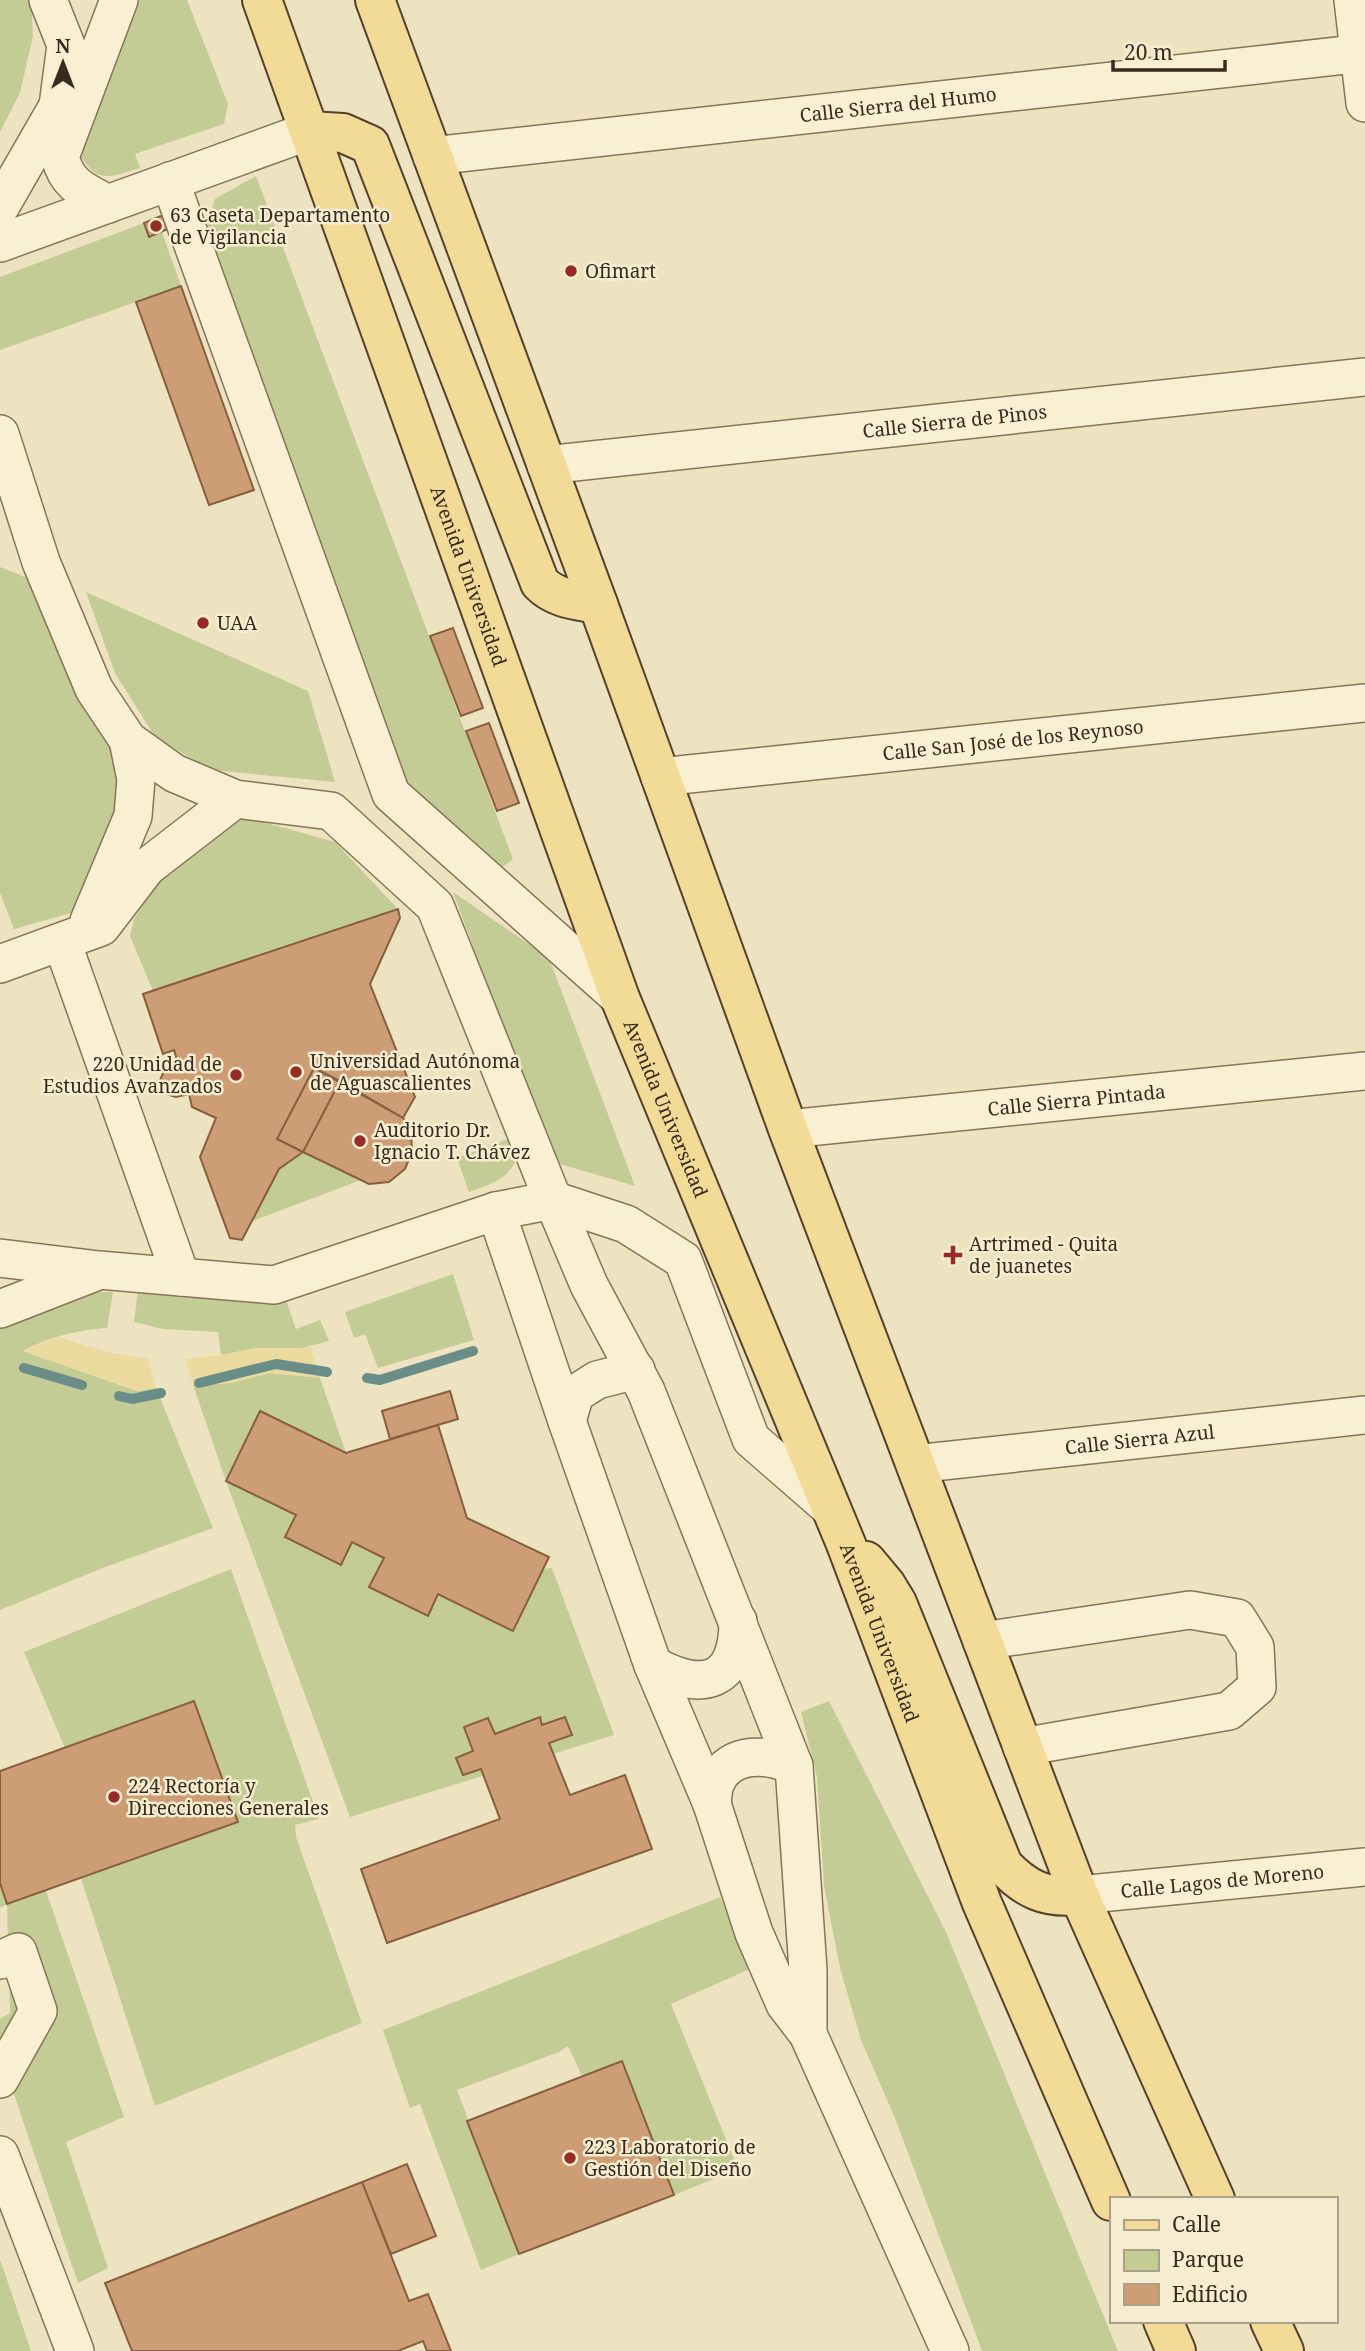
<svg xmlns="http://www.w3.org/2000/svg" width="1365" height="2351" viewBox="0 0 1365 2351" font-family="'Noto Serif',serif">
  <rect width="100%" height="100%" fill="#eee3c0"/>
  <path fill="#c3cc94" d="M0,0H31L33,36L20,93L0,132Z
    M130,0H187L228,104L224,124L135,154L140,168C108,178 97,184 78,152Z
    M256,176L513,859L497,872L398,782L203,238L215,199Z
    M144,223L149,237L162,232L181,286L0,350V277Z
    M0,567L28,578L75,684L118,756L120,779L115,818L71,913L14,929L0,893Z
    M86,592L308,691L335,782L211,770L155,737L115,673Z
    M245,817L335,842L398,909L153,991L130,936L134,919L154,887L174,866Z
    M453,892L549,958L635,1186L553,1162Z
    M513,1137C526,1172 497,1182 469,1192L457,1158Z
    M303,1152L361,1180L253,1221L279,1169Z
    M453,1274L474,1340L378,1368L365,1334L354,1338L345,1312Z
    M138,1290L286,1300L296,1329L320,1320L329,1341L302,1348H257L221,1355L218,1332L163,1329L134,1322Z
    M72,1292H113L107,1328C78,1330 49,1337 23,1351L137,1391L156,1388L213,1528L100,1569L0,1610V1324Z
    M270,1373L320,1378L346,1453L260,1411L296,1515L285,1538L341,1564L352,1542L384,1558L370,1588L428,1616L438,1594L513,1630L543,1569L552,1568L614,1735L350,1817L226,1481L193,1385L231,1383Z
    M231,1569L319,1819L295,1825L296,1837L362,2023L155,2106L81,1879L237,1822L65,1748L24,1652Z
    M829,1701L946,1932L1118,2351H982L895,2118L861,2040L840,1968L824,1885L817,1777L801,1712Z
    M0,1883L7,1903L46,1891L124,2117L66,2142L108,2268L78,2283L0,2053V2019L10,2013L7,1904L0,1908Z
    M720,1897L752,1968L671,2004L738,2169L674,2195L622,2061L582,2076L568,2046L559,2052L457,2090L519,2254L481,2270L420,2104L410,2108L383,2030Z
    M0,2260L2,2265L31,2351H0Z"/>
  <path fill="#ebda9d" d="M58,1337L111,1353L148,1359L156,1388L137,1391L23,1351Z
    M310,1345L320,1378L270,1373L231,1383L193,1385L186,1359L221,1355L257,1348H302Z"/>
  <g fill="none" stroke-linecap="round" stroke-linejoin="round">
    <path stroke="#6a8e87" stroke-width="10" d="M24,1368L82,1385
      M367,1378L380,1380L473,1351
      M199,1383L276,1364L327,1372
      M119,1396L132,1399L161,1393"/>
  </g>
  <path fill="#cd9e75" stroke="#875e3e" stroke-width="2" d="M163,215L168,229L149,237L144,223Z
    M181,286L254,490L209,505L136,302Z
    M453,628L483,708L461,716L430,636Z
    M489,723L519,803L497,811L466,731Z
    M398,909L400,918L370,984L415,1097L403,1118L314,1068L277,1139L303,1152L279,1169L242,1240L230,1238L200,1157L216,1118L192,1107L189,1094L176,1097L162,1093L159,1083L165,1068L178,1063L174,1050L163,1054L143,994Z
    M314,1068L340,1081L303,1152L277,1139Z
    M340,1081L403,1118L411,1131L412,1152L405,1169L389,1182L369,1184L303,1152Z
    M450,1391L458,1419L390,1439L382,1411Z
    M260,1411L346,1453L438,1425L467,1518L549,1557L513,1631L438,1594L428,1616L369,1587L384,1558L352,1542L341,1565L285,1537L296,1515L226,1481Z
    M194,1701L238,1822L7,1904L0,1883V1771Z
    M540,1717L542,1725L565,1717L572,1735L549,1743L570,1795L625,1775L652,1849L387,1943L361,1869L500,1819L481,1769L463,1775L456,1758L473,1751L464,1727L488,1718L495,1734Z
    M622,2061L674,2195L519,2254L467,2121Z
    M407,2164L436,2236L391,2254L362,2182Z
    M362,2182L409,2301L428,2294L451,2351H427L423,2341L398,2351H132L105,2283Z"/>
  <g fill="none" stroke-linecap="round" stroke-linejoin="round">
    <g stroke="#877458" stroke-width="40">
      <g id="minor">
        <path d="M1353,0L1365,103"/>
        <path id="s1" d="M432,156L1365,53"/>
        <path d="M170,181L391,794L620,998"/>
        <path d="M108,204C84,191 67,185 60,157L119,0"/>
        <path d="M0,207L58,106L66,45L48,0"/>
        <path d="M0,243L309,131"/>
        <path d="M0,434L41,562L94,689L128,740L174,773L235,799L331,811L435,906L553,1200L589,1285L646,1391L794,1766L808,1970V2034"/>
        <path id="s2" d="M546,465L1365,377"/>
        <path id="s3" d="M660,777L1365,703"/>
        <path d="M89,921L133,816L136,779L128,740"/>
        <path d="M62,942L181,1277"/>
        <path d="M0,964L101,927L147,867L235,799"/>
        <path id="s4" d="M788,1129L1365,1071"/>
        <path d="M496,1211L567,1421L653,1665L712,1804L754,1933L785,2004L808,2034L950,2351"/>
        <path d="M0,1258L99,1270L274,1285L496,1211L553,1200L626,1224L683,1260L751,1439L829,1507"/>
        <path d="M0,1309L95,1272"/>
        <path d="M567,1421L575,1394L597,1380L636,1370"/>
        <path id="s5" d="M915,1464L1365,1415"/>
        <path d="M982,1641L1190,1610L1237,1618L1255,1647L1257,1687L1229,1711L1022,1747"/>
        <path d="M653,1665C703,1693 738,1683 738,1621"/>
        <path d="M712,1804C713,1797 713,1788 716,1782C730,1750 769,1754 794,1766"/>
        <path id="s6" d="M1079,1895L1365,1867"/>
        <path d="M0,1960L18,1952L38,2011L0,2079"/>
        <path d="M0,2155L75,2351"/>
      </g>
    </g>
    <g stroke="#55412c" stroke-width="42">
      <g id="major">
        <path id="s7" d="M262,0L620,998L846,1544L982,1903L1111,2201"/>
        <path d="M375,0L598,604L788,1129L1079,1895L1215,2199"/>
        <path d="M309,131L343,133L370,145L540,583C556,599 576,600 598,604"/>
        <path d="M866,1561L886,1585L897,1603L1003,1865C1025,1889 1046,1899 1079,1895"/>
        <path d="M1163,2321L1176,2351"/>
        <path d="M1270,2321L1284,2351"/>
      </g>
    </g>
    <use href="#minor" stroke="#f9f0d3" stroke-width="37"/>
    <use href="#major" stroke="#f2da97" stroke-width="38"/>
  </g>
  <g fill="#972c27" stroke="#f6edd0" stroke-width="2.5">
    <circle cx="156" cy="226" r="7"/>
    <circle cx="571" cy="271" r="7"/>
    <circle cx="203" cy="623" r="7"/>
    <circle cx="296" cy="1072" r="7"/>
    <circle cx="236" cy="1075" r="7"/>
    <circle cx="360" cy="1141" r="7"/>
    <path d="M949.5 1244.5h7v7h7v7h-7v7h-7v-7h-7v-7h7z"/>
    <circle cx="114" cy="1797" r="7"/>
    <circle cx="570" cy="2158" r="7"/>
  </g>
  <g text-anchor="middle" stroke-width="5" stroke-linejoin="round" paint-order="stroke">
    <g font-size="19" fill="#372b1d" stroke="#f6edd0">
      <text dy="7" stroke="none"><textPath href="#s1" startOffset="469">Calle Sierra del Humo</textPath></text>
      <text dy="7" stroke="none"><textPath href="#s2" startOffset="411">Calle Sierra de Pinos</textPath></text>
      <text dy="7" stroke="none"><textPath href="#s7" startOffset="612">Avenida Universidad</textPath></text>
      <text dy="7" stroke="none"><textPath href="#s3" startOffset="355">Calle San José de los Reynoso</textPath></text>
      <text dy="7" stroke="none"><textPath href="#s4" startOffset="290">Calle Sierra Pintada</textPath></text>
      <text dy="7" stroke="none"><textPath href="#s7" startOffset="1180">Avenida Universidad</textPath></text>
      <text dy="7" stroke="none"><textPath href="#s5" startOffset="226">Calle Sierra Azul</textPath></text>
      <text dy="7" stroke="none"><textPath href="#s7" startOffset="1746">Avenida Universidad</textPath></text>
      <text dy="7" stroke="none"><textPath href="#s6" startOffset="144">Calle Lagos de Moreno</textPath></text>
    </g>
    <g font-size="19" fill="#372b1d" stroke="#f6edd0" text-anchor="start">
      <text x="170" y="222">63 Caseta Departamento<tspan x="170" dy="22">de Vigilancia</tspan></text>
      <text x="585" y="278">Ofimart</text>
      <text x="217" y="630">UAA</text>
      <text x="310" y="1068">Universidad Autónoma<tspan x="310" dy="22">de Aguascalientes</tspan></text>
      <text x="222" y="1071" text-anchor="end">220 Unidad de<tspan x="222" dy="22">Estudios Avanzados</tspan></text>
      <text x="374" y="1137">Auditorio Dr.<tspan x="374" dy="22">Ignacio T. Chávez</tspan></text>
      <text x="969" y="1251">Artrimed - Quita<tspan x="969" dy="22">de juanetes</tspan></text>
      <text x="128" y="1793">224 Rectoría y<tspan x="128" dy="22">Direcciones Generales</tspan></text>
      <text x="584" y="2154">223 Laboratorio de<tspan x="584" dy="22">Gestión del Diseño</tspan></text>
    </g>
  </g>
  <rect x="1110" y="2197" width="228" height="126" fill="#f6edd0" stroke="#aa9f88" stroke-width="2"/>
  <rect x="1124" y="2220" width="35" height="10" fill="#f2da97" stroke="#aa9f88" stroke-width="2"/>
  <text x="1172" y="2232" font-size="21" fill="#372b1d">Calle</text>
  <rect x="1124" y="2250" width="35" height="21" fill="#c3cc94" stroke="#aa9f88" stroke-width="2"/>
  <text x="1172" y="2267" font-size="21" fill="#372b1d">Parque</text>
  <rect x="1124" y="2284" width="35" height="21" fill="#cd9e75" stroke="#aa9f88" stroke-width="2"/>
  <text x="1172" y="2302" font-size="21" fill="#372b1d">Edificio</text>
  <g transform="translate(63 63)" stroke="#f6edd0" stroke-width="5" paint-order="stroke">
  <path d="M0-5L12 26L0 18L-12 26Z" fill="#372b1d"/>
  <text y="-10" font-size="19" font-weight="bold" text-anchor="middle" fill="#372b1d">N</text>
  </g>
  <path d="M1113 60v10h112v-10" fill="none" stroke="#372b1d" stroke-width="3.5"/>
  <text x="1124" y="60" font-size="21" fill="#372b1d" stroke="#f6edd0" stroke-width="5" paint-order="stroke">20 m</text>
</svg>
